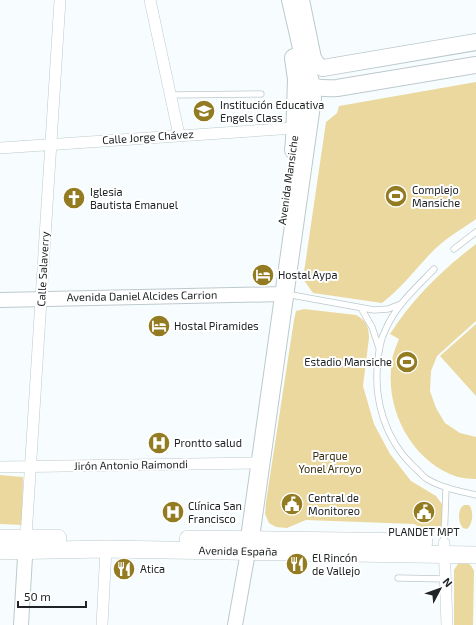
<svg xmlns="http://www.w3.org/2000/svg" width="476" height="625" viewBox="0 0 476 625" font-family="'Exo 2',sans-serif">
  <rect width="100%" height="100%" fill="#f7fdfe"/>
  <path fill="#ead89e" d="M476,82V219C462,229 446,238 434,250C416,268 402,288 382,303L313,293L303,279L326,122L337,113L339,106Z
    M476,244V321L437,356L431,371L430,391L436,408L445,423L460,433L476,437V479C470,479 463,478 458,477C414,463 387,414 391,369C391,359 395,349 399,339L390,334C413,298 442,270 476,244Z
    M304,309L356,315C366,320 369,327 369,338L363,386L374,424L390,454L411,481L436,496L442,504V525L438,530L431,533L414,524L306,520L287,528L276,527L269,523L265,514L266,502L294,320L296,311Z
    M476,324V396L440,356Z
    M0,475L23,477L22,525L0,524Z
    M464,505H469C474,511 473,524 467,529L463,528C458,523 457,509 464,505Z
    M461,562C469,563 471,564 474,571L473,625H454V570L458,564Z"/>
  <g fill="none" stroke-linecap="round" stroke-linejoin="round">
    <g stroke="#bdc9cd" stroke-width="7">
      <path id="service" d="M171,95L261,94
        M454,249L476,232
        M434,269C416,288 395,306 385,331C380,340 379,350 378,360C373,399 385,439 413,466C418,470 422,476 427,479C442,488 459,491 476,495
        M286,294L374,310L388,309L401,304
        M361,308L372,327L379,348
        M444,543L446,488
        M398,578L446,579"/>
    </g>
    <g stroke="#bdc9cd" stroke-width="12">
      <path id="minor" d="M150,0L179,135
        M0,148L295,128
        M0,467L261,463
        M26,537L60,0
        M444,543L447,625
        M102,625L106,549"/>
    </g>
    <g stroke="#bdc9cd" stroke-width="16">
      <path id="tertiary" d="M0,300L284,294
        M21,625L26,540
        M235,625L248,552"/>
    </g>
    <g stroke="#bdc9cd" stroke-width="18">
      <path id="secondary" d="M301,0L313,58L318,66L323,68L476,42
        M300,81C311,88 324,89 337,88L476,65"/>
    </g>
    <g stroke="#bdc9cd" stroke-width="18">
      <path id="primary" d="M0,538H58
        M188,539L424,542
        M0,551L106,549L476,555"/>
    </g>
    <g stroke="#bdc9cd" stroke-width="20">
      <path id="trunk" d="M294,150L295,140L297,79L294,58
        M248,552L312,98L311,87L291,0"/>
    </g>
    <use href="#service" stroke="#fff" stroke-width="5.5"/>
    <use href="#minor" stroke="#fff" stroke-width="11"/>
    <use href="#tertiary" stroke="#fff" stroke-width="14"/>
    <use href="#secondary" stroke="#fff" stroke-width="16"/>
    <use href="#primary" stroke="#fff" stroke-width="17"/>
    <use href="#trunk" stroke="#fff" stroke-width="18"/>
  </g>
  <defs>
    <g id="school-disc" transform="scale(1.15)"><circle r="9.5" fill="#937b22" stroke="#fff"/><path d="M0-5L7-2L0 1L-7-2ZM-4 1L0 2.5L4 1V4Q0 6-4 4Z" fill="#fff"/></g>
    <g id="stadium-disc" transform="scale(1.15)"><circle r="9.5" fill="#937b22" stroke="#fff"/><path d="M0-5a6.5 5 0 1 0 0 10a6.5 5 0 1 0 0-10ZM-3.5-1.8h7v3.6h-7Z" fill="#fff"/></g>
    <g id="church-disc" transform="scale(1.15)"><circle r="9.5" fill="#937b22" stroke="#fff"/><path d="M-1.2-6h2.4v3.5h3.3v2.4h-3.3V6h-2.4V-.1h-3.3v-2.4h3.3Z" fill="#fff"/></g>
    <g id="hotel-disc" transform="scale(1.15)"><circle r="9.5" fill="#937b22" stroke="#fff"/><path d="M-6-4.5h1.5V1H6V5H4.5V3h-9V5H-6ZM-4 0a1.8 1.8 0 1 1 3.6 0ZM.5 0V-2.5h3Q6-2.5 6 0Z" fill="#fff"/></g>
    <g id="hospital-disc" transform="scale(1.15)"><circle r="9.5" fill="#937b22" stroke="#fff"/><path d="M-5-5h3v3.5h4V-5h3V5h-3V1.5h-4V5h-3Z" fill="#fff"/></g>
    <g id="civic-disc" transform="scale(1.15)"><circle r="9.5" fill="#937b22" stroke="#fff"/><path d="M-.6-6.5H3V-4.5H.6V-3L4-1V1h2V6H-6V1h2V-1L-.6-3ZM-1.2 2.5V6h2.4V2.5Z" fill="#fff"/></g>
    <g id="restaurant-disc" transform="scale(1.15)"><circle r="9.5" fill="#937b22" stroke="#fff"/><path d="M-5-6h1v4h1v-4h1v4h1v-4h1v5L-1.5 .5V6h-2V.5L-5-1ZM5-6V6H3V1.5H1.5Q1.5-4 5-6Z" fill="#fff"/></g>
  </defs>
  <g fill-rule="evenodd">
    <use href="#school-disc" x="204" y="111"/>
    <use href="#stadium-disc" x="396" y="196"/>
    <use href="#church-disc" x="74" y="198"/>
    <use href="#hotel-disc" x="263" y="275"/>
    <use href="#hotel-disc" x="159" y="326"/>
    <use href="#stadium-disc" x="407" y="362"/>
    <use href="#hospital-disc" x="159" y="443"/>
    <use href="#civic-disc" x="292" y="504"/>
    <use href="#hospital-disc" x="173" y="512"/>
    <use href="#civic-disc" x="424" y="512"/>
    <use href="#restaurant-disc" x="297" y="564"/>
    <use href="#restaurant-disc" x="124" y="569"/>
  </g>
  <g text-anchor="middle" stroke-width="4" stroke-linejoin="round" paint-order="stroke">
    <g font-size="11" fill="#202426" stroke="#fff" text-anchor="start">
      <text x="220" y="109">Institución Educativa<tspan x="220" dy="13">Engels Class</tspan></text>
      <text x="412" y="194">Complejo<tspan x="412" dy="13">Mansiche</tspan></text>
      <text x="90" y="196">Iglesia<tspan x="90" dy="13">Bautista Emanuel</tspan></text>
      <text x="278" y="279">Hostal Aypa</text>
      <text x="174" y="330">Hostal Piramides</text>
      <text x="392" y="366" text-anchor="end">Estadio Mansiche</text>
      <text x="174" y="447">Prontto salud</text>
      <text x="308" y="502">Central de<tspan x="308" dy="13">Monitoreo</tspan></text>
      <text x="188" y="510">Clínica San<tspan x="188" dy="13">Francisco</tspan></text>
      <text x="424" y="536" text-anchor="middle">PLANDET MPT</text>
      <text x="312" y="562">El Rincón<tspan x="312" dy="13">de Vallejo</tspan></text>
      <text x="140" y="573">Atica</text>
    </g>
    <g font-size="11" fill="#202426" stroke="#fff">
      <text transform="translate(148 137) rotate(-4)" y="4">Calle Jorge Chávez</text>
      <text transform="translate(288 180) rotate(-82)" y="4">Avenida Mansiche</text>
      <text transform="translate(43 269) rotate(-87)" y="4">Calle Salaverry</text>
      <text transform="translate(142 296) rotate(-1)" y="4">Avenida Daniel Alcides Carrion</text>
      <text transform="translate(131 465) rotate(-1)" y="4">Jirón Antonio Raimondi</text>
      <text transform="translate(238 551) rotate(1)" y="4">Avenida España</text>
    </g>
    <g font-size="11" fill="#3a3111" stroke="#fff">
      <text x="330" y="460">Parque<tspan x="330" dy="13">Yonel Arroyo</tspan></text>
    </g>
  </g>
  <g transform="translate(440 589) rotate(49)" stroke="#ffffff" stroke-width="3" paint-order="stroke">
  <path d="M0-3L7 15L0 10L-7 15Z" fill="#202426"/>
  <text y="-6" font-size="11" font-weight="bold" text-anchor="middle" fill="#202426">N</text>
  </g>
  <path d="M18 601v6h68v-6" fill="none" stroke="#202426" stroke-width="2"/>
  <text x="24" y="601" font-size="12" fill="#202426" stroke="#ffffff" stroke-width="3" paint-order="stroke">50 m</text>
</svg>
